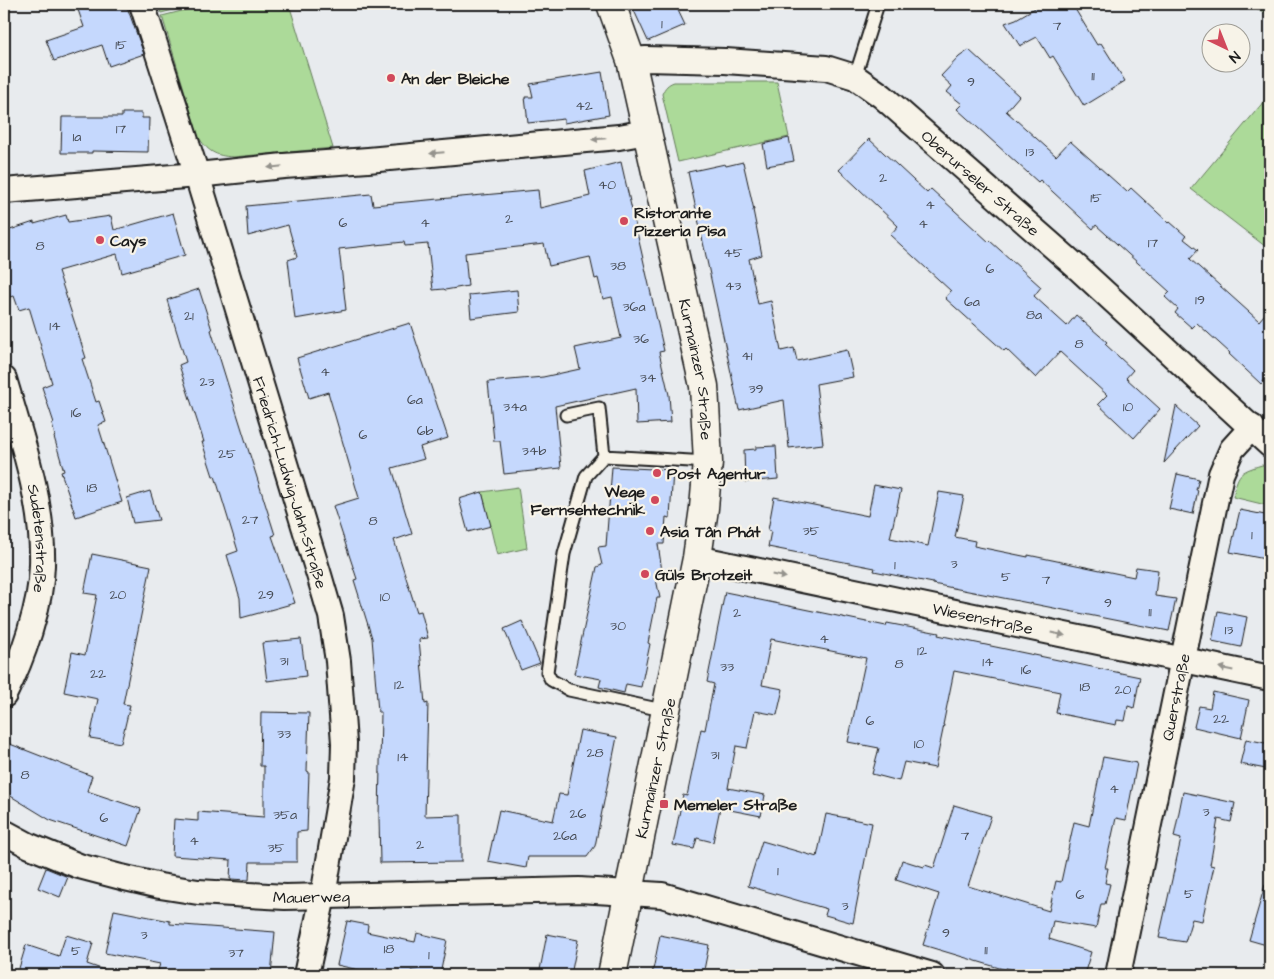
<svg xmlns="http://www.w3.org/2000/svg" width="1274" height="979" viewBox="0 0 1274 979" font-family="'Architects Daughter',sans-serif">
  <rect width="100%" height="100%" fill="#e8ebee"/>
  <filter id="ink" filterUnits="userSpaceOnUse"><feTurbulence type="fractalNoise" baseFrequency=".02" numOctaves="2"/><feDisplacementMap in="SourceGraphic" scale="10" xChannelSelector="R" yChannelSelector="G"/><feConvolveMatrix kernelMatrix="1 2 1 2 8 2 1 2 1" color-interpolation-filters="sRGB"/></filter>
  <g filter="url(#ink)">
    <path fill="#acda99" stroke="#647b5a" d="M158,4H198L161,13Z
      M209,4H289L333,148L233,157C215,156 207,151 198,136L162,16Z
      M1248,4H1270V15Z
      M674,82H777L789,137L678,162L662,94C665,87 668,84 674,82Z
      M1270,94V250L1191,189Z
      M1262,465L1270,467V506L1233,497C1238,474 1238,472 1262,465Z
      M518,487L527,548L497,555L482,492Z"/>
    <path fill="#c5d8fd" stroke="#1c1c1c" d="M76,4H126L144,54L109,66L102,45L54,61L46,40L84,27Z
      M631,4H675L685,25L648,41Z
      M1042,4H1072L1097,45L1101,43L1125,81L1084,106L1053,56L1050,58L1037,37L1020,46L1005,23L1016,19Z
      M969,50L1019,96L1006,111L1056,156L1070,141L1127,192L1131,188L1169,223L1170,222L1186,236L1184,239L1198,250L1190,259L1259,321L1270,308V374L1261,384L1229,354L1230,353L1197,323L1192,328L1175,313L1178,309L1165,297L1170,292L1096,225L1093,229L1040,180L1038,182L957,109L962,104L947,92L952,86L941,76L959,57Z
      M602,72L609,115L564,123V119L528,123L525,97H533L530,84Z
      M122,113H142V118H149L148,152L92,151V153H61L62,117H122Z
      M789,138L794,161L767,166L763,144Z
      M869,139L927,193L931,189L989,242L990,241L1041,287L1034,296L1067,326L1076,315L1107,342L1105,344L1133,370L1126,378L1160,409L1134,438L1098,404L1107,395L1060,352L1036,378L1006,349L1004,351L945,298L951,291L890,235L898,226L839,170Z
      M621,162L664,351L659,352L669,395L671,422L637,424L636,388L555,406L561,468L504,474L500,441H494L488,382L543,377L580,369L575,348L621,338L612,297L603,299L598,278L595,279L590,257L549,266L544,244L465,253L468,286L445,290L444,289L433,290L428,244L405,246L404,242L339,249L346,310L295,319L288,260L297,257L288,225L248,236L246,206L371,194L373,205L538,190L540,208L590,196L585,171Z
      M743,162L754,210H753L762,255L749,259L758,304L771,301L781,351L794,348L797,361L847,350L853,377L816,384L823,444L789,448L784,400L739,410L688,172L725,164L726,166Z
      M173,213L185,255L122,273L117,254L58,271L86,358L82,359L96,402L99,401L106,422L98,425L122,502L76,517L61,472L64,471L54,437L55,436L52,424L54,423L42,387L52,383L29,307L19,310L14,296L10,297L4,273V232L34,222V224L66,215L68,222L111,216L114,230Z
      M199,289L212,330H211L233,401L275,535L272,536L295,603L241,618L240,598L227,555L238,551L215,476H213L202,442H204L179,365L186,362L167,300Z
      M517,290L519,312L471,318L469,295Z
      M410,323L448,438L420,447L424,459L392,468L412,534L394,540L417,612L421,611L428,638L419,639L425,704L428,703L425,816L461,815V862L380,863L379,818L381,712H378L372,638L354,580L357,579L333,506L359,498L328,392L309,398L297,358Z
      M1176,406L1198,426L1164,463Z
      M776,446L778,479L745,482L744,450L756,449V447Z
      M612,467L673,470L670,518L666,517L664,544H658L663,578L656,579L660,598H657L648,643L650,644L641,687L626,684L624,693L599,687L601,679L574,674L597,567L602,565L598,547L606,546Z
      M1177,474L1199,479L1196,490H1198L1193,514L1169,509Z
      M874,485L901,490L890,538L928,546L939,492L964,496L955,537L975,541L974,546L1028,557V555L1134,577L1136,567L1158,570L1155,596L1176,599L1169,631L933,584V583L874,571L875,568L768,547L771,531L768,530L774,497L868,516Z
      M150,491L159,520L133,523L127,498Z
      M482,492L491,526L468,532L459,499Z
      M1240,510L1270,516V560L1230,552Z
      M92,554L151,566L123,704L130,705L121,743L90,738L98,699L64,692L72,652L85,655L97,595L84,593Z
      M725,592L755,598V599L886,626L887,623L939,633L938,635L1140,677L1134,708L1128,706L1125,721L1117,720L1116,725L1056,713L1060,692L954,671L943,725H944L935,768L904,762L899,781L872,774L879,748L848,742L866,658L771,639L762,685L783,689L777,715L755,711L747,748L736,746L728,788L765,795L761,816L720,808L713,842L697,838L694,849L673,845L683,795L687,796L701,729L705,730L714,684L707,682Z
      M1218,611L1247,617L1241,647L1212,641Z
      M522,621L540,663L521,670L504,629Z
      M301,639L306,676L267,681L262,643Z
      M1213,692L1249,700L1241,738L1194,727L1199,706L1210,708Z
      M261,712L309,713L307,771L309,772L307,831L297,832V862H250L249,880L230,879L231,860L172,856L174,819L198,821V812L264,817V766H260Z
      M580,730L617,737L595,846L587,857H528L526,868L488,861L499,810L553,821L559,794L567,795Z
      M1246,739L1270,744L1266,769L1240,764Z
      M10,744L92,776L87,791L141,809L128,846L50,820L4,792V755Z
      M1103,757L1137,763L1126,820L1116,818L1105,868H1108L1105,883L1110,884L1105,904H1101L1096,928L1053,921L1049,939L1091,952L1084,975H1030L1006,968V970L923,945L939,894L896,880L902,860L924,867L925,865L934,868L954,805L991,816L968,886L1049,911L1056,881L1061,882L1074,822L1089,826Z
      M1183,792L1235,803L1231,822L1218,819L1210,865L1214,866L1202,921L1192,919L1185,942L1159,938L1181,839L1174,837Z
      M826,814L872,823L853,923L825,915L827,909L748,886L762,841L817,857Z
      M46,868L68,877L60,897L38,888Z
      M1265,885L1270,886V946L1249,940Z
      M114,910L170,921V924L275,932L271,975H228L158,970L160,964L105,953Z
      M347,921L368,925L367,932L415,942L417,933L447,940L440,975H433L411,971L410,975H380L337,965Z
      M547,934L578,940L571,975H539Z
      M66,935L93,943L87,964L107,971V975H17L26,945L59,956Z
      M660,935L709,945L703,975H652Z"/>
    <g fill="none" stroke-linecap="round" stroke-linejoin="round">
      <g stroke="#1c1c1c" stroke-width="15">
        <path id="lane" d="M855,77L878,4
          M566,415L599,408L604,456
          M667,711L569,690L551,680L547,672L564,554L586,476L604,456L708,462"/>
      </g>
      <g stroke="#1c1c1c" stroke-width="28">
        <g id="street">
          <path id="s1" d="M142,4L197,175L319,575L331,616L338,661L344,743L343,778L323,896L306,975"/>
          <path id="s2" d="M631,60L646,59L725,61L826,68L855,77L882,96L1079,269L1270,445"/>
          <path d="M4,191L197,175L284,166L368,160L519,146L619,137L647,132"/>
          <path id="s3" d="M4,379C21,437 44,503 42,565C41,606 23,658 4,695"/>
          <path id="s4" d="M697,558L1270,678"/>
          <path id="s5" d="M4,832L30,846L79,866L121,877L160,886L198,892L285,897L579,890L662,895L932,975"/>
          <path id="s6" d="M1118,975L1221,474L1232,449L1252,427"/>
        </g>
      </g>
      <g stroke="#1c1c1c" stroke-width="31">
        <g id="secondary">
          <path id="s7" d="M611,4L631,60L704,386L708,462L704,508L697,558L612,975"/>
        </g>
      </g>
      <use href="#lane" stroke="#f7f3e8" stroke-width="11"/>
      <use href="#street" stroke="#f7f3e8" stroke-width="24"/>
      <use href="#secondary" stroke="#f7f3e8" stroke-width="28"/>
    </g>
    <defs><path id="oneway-solid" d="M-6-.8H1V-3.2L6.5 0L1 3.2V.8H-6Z" transform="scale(1.25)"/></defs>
    <g fill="#94928c">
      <use href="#oneway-solid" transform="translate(599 139) rotate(175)"/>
      <use href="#oneway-solid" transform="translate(437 153) rotate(175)"/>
      <use href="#oneway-solid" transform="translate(275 167) rotate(174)"/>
      <use href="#oneway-solid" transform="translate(779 576) rotate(12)"/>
      <use href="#oneway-solid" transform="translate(1058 634) rotate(12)"/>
      <use href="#oneway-solid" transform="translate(1226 669) rotate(-168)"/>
    </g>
  </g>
  <g fill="#d1495b" stroke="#f7f3e8" stroke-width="2">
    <circle cx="391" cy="78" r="5"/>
    <circle cx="624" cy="221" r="5"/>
    <circle cx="100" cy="240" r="5"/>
    <circle cx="657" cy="473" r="5"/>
    <circle cx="655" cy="500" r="5"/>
    <circle cx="650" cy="531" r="5"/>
    <circle cx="645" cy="574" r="5"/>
    <rect x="659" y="799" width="10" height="10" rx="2.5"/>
  </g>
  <g text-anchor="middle" stroke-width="4.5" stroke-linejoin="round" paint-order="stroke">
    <g font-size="14" fill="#464b54">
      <text x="662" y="28">1</text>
      <text x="1057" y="30">7</text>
      <text x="121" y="49">15</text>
      <text x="1093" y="80">11</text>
      <text x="971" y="86">9</text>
      <text x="584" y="110">42</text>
      <text x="121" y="133">17</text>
      <text x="77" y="141">1a</text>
      <text x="1030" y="156">13</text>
      <text x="883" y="182">2</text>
      <text x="607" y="189">40</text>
      <text x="1096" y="202">15</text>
      <text x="930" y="209">4</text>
      <text x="509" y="223">2</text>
      <text x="343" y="227">6</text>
      <text x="425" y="227">4</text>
      <text x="923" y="228">4</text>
      <text x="1153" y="247">17</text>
      <text x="40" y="250">8</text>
      <text x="733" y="257">45</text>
      <text x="618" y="270">38</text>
      <text x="990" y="273">6</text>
      <text x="733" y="290">43</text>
      <text x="1200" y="304">19</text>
      <text x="972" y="306">6a</text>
      <text x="634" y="311">36a</text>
      <text x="1034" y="319">8a</text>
      <text x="189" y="320">21</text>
      <text x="55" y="330">14</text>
      <text x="641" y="343">36</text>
      <text x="1079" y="348">8</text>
      <text x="747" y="360">41</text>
      <text x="325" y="376">4</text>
      <text x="648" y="382">34</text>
      <text x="207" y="386">23</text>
      <text x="756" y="393">39</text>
      <text x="415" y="404">6a</text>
      <text x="515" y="411">34a</text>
      <text x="1128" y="411">10</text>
      <text x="76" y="417">16</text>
      <text x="425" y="435">6b</text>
      <text x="363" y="439">6</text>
      <text x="534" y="455">34b</text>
      <text x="227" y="458">25</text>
      <text x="92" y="492">18</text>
      <text x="250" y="524">27</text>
      <text x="373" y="525">8</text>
      <text x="811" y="535">35</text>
      <text x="1252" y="539">1</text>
      <text x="954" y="568">3</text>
      <text x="895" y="569">1</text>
      <text x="1006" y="581">5</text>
      <text x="1046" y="584">7</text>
      <text x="118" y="599">20</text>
      <text x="266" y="599">29</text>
      <text x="385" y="601">10</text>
      <text x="1108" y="607">9</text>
      <text x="1150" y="616">11</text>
      <text x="737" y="617">2</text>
      <text x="618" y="630">30</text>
      <text x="1229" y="634">13</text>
      <text x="824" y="643">4</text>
      <text x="922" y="655">12</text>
      <text x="284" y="665">31</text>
      <text x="988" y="666">14</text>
      <text x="899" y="668">8</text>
      <text x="727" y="671">33</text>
      <text x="1026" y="674">16</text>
      <text x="98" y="678">22</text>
      <text x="399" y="689">12</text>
      <text x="1085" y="691">18</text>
      <text x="1123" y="694">20</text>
      <text x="1221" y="723">22</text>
      <text x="870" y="725">6</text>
      <text x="284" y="738">33</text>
      <text x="919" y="748">10</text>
      <text x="595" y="757">28</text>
      <text x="715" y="759">31</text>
      <text x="403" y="761">14</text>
      <text x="25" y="779">8</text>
      <text x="1114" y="793">4</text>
      <text x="1206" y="816">3</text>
      <text x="578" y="818">26</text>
      <text x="285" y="819">35a</text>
      <text x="104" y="822">6</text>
      <text x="565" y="840">26a</text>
      <text x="965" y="840">7</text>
      <text x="194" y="845">4</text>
      <text x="420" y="849">2</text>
      <text x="276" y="852">35</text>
      <text x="778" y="875">1</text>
      <text x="1189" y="898">5</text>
      <text x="1080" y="899">6</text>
      <text x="845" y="910">3</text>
      <text x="946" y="937">9</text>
      <text x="144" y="939">3</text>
      <text x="389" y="953">18</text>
      <text x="986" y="954">11</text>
      <text x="76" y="955">5</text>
      <text x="236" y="957">37</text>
      <text x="429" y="959">1</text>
    </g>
    <g font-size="16" font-weight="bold" fill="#1c1c1c" stroke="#f7f3e8" text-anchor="start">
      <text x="401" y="84">An der Bleiche</text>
      <text x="634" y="218">Ristorante<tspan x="634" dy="18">Pizzeria Pisa</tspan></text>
      <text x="110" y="246">Cays</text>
      <text x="667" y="479">Post Agentur</text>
      <text x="645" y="497" text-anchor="end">Wege<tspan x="645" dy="18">Fernsehtechnik</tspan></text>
      <text x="660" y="537">Asia Tân Phát</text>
      <text x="655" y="580">Güls Brotzeit</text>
      <text x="674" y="810">Memeler Straße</text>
    </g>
    <g font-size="16" fill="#1c1c1c" stroke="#f7f3e8">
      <text dy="6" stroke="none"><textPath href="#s2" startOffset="390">Oberurseler Straße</textPath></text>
      <text dy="6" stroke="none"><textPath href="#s7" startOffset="376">Kurmainzer Straße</textPath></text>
      <text dy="6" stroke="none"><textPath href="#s1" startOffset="501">Friedrich-Ludwig-Jahn-Straße</textPath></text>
      <text dy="6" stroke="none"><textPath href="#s3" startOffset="164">Sudetenstraße</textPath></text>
      <text dy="6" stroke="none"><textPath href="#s4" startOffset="292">Wiesenstraße</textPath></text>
      <text dy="6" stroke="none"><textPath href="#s6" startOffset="284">Querstraße</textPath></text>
      <text transform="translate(655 768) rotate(-78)" y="6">Kurmainzer Straße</text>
      <text dy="6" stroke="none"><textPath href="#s5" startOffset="318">Mauerweg</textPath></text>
    </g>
  </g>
  <rect width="1274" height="979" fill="none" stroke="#f7f3e8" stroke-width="20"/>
  <rect x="10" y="10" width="1254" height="959" fill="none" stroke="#1c1c1c" stroke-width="2" filter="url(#ink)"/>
  <g transform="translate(1226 48) rotate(137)"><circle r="24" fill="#f7f3e8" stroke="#9f9d96"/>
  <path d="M0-4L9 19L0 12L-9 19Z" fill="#d1495b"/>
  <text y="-8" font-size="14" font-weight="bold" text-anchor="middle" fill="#1c1c1c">N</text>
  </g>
</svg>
